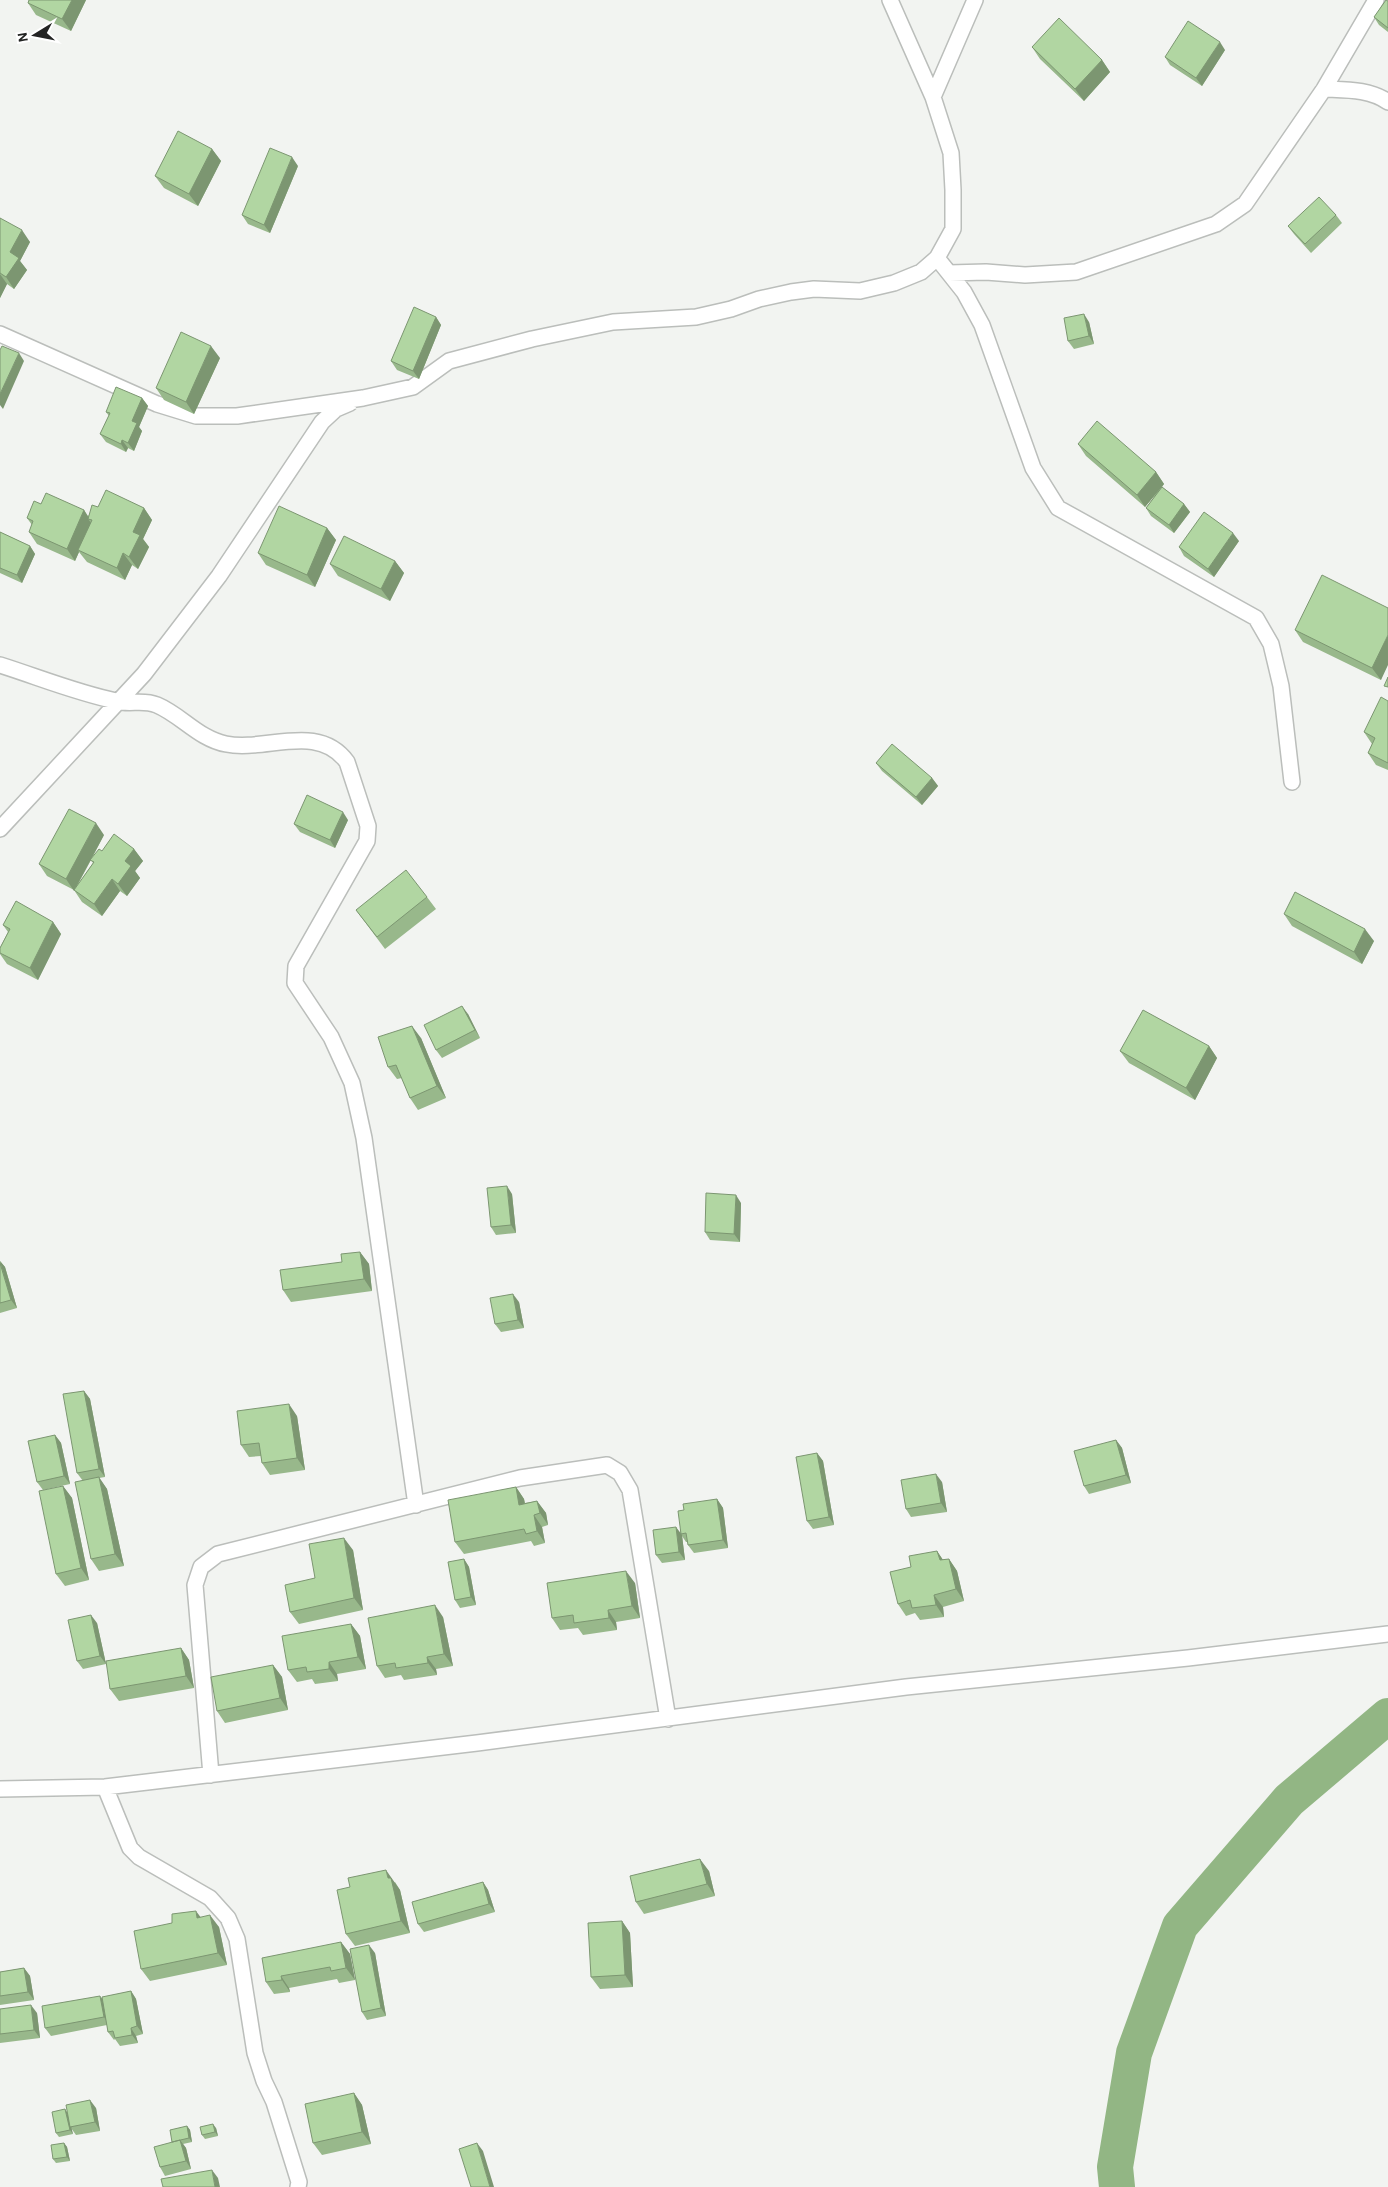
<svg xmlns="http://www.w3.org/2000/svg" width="1388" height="2187" viewBox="0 0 1388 2187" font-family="'Alegreya Sans',sans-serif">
  <rect width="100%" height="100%" fill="#f2f4f1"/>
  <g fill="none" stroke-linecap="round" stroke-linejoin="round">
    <path stroke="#92b684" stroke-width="36" d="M1117,2187L1115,2167L1134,2053L1180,1926L1289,1800L1388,1716"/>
    <g stroke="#bbbebb" stroke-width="18">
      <path id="street" d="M1324,89C1346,90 1370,89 1388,102
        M933,97L975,0
        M937,258L964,292L982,325L1033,468L1058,508L1256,618L1271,644L1281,686L1292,782
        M949,273L986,272L1025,275L1076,272L1216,224L1245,204L1324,89L1376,0
        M0,334L157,404L196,416H237L363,398L413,387L449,361L532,339L613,322L696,317L731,309L759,299L791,292L814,289L860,291L894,283L921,272L937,258L953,229V190L951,153L933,97L890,0
        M0,665C38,677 77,693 116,701C130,705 143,699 157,705C181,715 199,739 226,744C266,752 318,722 347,762L368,826L367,841L296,966L295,983L331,1037L352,1083L364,1138L416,1505
        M0,829L144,674L219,576L322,422L336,409L350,403
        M211,1775L195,1585L201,1567L218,1554L520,1478L607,1465L620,1473L630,1490L668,1719
        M105,1787L130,1848L139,1857L210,1898L228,1918L237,1939L255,2053L264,2081L274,2102L299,2182L298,2187
        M0,1789L105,1787L477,1743L906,1687L1188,1658L1388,1634"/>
    </g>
    <use href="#street" stroke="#fff" stroke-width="15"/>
  </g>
  <path fill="#98b88b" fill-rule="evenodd" d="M29,0H86L71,31L36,15L28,3Z
    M1388,1V32L1379,25L1374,17Z
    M1032,47L1102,60L1110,72L1084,101L1040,59Z
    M1225,50L1202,86L1170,65L1165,57Z
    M212,149L221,161L198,206L164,188L155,176Z
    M298,166L270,233L248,224L242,215Z
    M1336,215L1342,223L1311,253L1294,234L1288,226Z
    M0,218L30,242L20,261L27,270L14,289L7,284L0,298Z
    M436,317L441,325L419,379L397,370L391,361Z
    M1089,322L1094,344L1074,349L1068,341Z
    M220,358L194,414L164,400L156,388Z
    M142,398L148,406L139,427L142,431L134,451L128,448L126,452L106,442L100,434L109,416L106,412Z
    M1078,444L1156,472L1164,484L1162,487L1184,504L1190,512L1174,533L1151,516L1146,508L1156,494L1145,507L1086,456Z
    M41,504L84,510L88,516L98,507L144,508L152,520L143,539L149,547L138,569L132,565L125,580L87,562L79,552L75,561L37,544L29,532L32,525L27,518Z
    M327,528L336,540L315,587L266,565L258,553Z
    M0,532L30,546L35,554L22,583L0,573Z
    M1239,541L1214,577L1184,556L1179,547Z
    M395,561L404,573L390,601L338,576L330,564Z
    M1388,608L1381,680L1303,642L1295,630Z
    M1388,701V770L1376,765L1368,753L1372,744L1364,732Z
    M876,763L932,778L938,786L922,805L882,771Z
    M348,820L335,848L300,832L294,824Z
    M104,835L92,858L102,851L134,849L143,861L135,871L140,878L127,896L120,891L102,916L82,902L74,890L47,876L39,864ZM91,860L93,863L77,886Z
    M427,897L436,909L385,949L356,910Z
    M1284,914L1374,941L1362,964L1292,926Z
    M53,922L61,934L38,980L7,964L0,954V948L8,932L3,925Z
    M468,1014L480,1038L442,1058L436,1050Z
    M421,1038L446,1098L418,1110L410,1098L402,1078L397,1079L388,1067Z
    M1209,1046L1217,1058L1195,1100L1129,1063L1120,1051Z
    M512,1194L516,1233L496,1235L491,1227Z
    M741,1203L740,1242L710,1240L705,1232Z
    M360,1252L369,1264L372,1291L291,1302L283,1290L342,1262Z
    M0,1261L5,1267L17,1308L0,1313Z
    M519,1302L524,1328L501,1332L495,1324Z
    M84,1391L90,1399L105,1477L99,1478L107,1489L124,1566L99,1571L91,1559L83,1481L77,1473Z
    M297,1416L305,1470L270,1475L262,1463L261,1456L249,1457L241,1445Z
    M55,1435L61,1443L70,1484L43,1490L37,1482Z
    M1116,1440L1122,1448L1131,1483L1089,1494L1084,1486Z
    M817,1453L823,1461L834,1525L813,1529L807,1521Z
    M942,1482L947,1512L911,1517L906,1509Z
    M63,1486L72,1498L89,1580L65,1586L56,1574Z
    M516,1487L524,1499L525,1503L537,1501L546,1513L548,1525L542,1527L545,1543L534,1546L531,1541L464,1554L455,1542Z
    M717,1499L723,1508L728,1548L694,1553L688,1545V1542H686L682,1536L685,1560L662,1563L656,1555L676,1527L680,1534L684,1510Z
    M353,1550L363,1610L299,1624L290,1612L315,1578Z
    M937,1551L943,1560L949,1559L957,1571L964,1601L943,1607L944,1617L920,1620L915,1613L906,1616L898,1604L911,1567Z
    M464,1559L469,1567L476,1605L460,1608L455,1600Z
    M635,1583L640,1618L616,1622L617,1630L583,1635L578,1628L560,1630L552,1618Z
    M443,1617L453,1666L436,1669L437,1675L404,1680L401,1675L385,1678L377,1666Z
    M97,1623L106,1664L83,1669L77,1661Z
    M351,1624L360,1636L366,1669L337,1674L338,1681L315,1684L312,1679L297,1682L288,1670Z
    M181,1648L189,1660L194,1688L119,1701L110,1689Z
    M273,1665L282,1677L288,1710L225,1723L217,1711Z
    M709,1871L715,1896L644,1914L636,1902Z
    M395,1882L400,1890L410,1933L355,1946L346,1934Z
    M483,1882L488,1890L495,1912L424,1932L418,1924Z
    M200,1917L219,1927L227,1965L150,1981L141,1969Z
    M622,1921L630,1933L633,1987L600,1989L591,1977Z
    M341,1942L350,1954L355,1980L339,1983L337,1979L289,1988L290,1992L274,1994L266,1982Z
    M375,1953L386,2016L367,2020L362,2012Z
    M24,1968L30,1976L34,2000L0,2005V1972Z
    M131,1991L136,1999L143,2034L136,2036L138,2043L120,2046L115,2039L114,2040L108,2032L107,2025L51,2036L45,2028L102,1998Z
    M0,2009L37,2013L40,2038L0,2043Z
    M354,2093L362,2105L371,2144L322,2155L313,2143Z
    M96,2108L100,2131L76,2135L71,2128L73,2134L59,2137L56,2133L65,2109L68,2114Z
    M187,2126L190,2130L192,2142L183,2144L186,2148L191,2169L165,2176L160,2167L172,2142Z
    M216,2128L218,2136L205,2139L202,2135Z
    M64,2143L67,2147L70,2161L56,2163L53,2159Z"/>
  <path fill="#7c9671" d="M72,0H86L71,31L62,19Z
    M1220,42L1225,50L1202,86L1196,78Z
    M1102,60L1110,72L1084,101L1075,89Z
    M212,149L221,161L198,206L189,194Z
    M292,157L298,166L270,233L264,225Z
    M22,230L30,242L20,261L27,270L14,289L6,277L10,252Z
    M0,274L7,284L0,298Z
    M1084,314L1089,322L1094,344L1089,336Z
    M436,317L441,325L419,379L413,371Z
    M211,346L220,358L194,414L186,402Z
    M19,353L24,361L3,409L0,405V394Z
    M142,398L148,406L139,427L142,431L134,451L128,443L132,421Z
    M122,440L128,448L126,452L121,444Z
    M1156,472L1164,484L1145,507L1137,495Z
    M1184,504L1190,512L1174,533L1169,525Z
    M144,508L152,520L143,539L149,547L138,569L129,557L133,532Z
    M84,510L90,520L88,519L92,524L78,550L79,552L75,561L67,549Z
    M327,528L336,540L315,587L307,575Z
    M1233,533L1239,541L1214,577L1208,569Z
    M30,546L35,554L22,583L17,575Z
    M123,553L132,565L125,580L117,568Z
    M395,561L404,573L390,601L381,589Z
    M1388,635V665L1381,680L1372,668Z
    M932,778L938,786L922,805L916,797Z
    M343,812L348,820L335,848L330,840Z
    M96,823L104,835L74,891L66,879Z
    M134,849L143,861L135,871L140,878L127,896L118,884L125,861Z
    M112,879L120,891L102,916L94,904Z
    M53,922L61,934L38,980L30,968Z
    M1365,929L1374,941L1362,964L1354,952Z
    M462,1006L468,1014L480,1038L475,1030Z
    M412,1026L421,1038L446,1098L437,1086Z
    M1209,1046L1217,1058L1195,1100L1186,1088Z
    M507,1186L512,1194L516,1233L511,1225Z
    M736,1195L741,1203L740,1242L734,1234Z
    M360,1252L369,1264L372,1291L364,1279Z
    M0,1261L5,1267L17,1308L11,1300Z
    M513,1294L519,1302L524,1328L518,1320Z
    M84,1391L90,1399L105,1477L99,1469Z
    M289,1404L297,1416L305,1470L297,1458Z
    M55,1435L61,1443L70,1484L64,1476Z
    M1116,1440L1122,1448L1131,1483L1126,1475Z
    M817,1453L823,1461L834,1525L829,1517Z
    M936,1474L942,1482L947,1512L941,1503Z
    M99,1477L107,1489L124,1566L115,1554Z
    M63,1486L72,1498L89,1580L81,1568Z
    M516,1487L524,1499L527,1517L519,1505Z
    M717,1499L723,1508L728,1548L723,1540Z
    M537,1501L546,1513L548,1525L540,1513Z
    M534,1515L542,1527L545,1543L537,1531Z
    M676,1527L682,1535L685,1560L679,1552Z
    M344,1538L353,1550L363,1610L354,1598Z
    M937,1551L945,1563L940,1560Z
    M464,1559L469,1567L476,1605L471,1597Z
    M949,1559L957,1571L964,1601L956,1589Z
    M626,1571L635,1583L640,1618L632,1606Z
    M934,1595L943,1607L944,1617L936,1605Z
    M435,1605L443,1617L453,1666L444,1654Z
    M608,1610L616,1622L617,1630L609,1618Z
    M91,1615L97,1623L106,1664L100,1656Z
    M351,1624L360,1636L366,1669L358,1657Z
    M181,1648L189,1660L194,1688L186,1676Z
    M427,1657L436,1669L437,1675L428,1663Z
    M329,1662L337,1674L338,1681L329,1669Z
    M273,1665L282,1677L288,1710L280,1698Z
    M700,1859L709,1871L715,1896L707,1884Z
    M386,1870L400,1890L410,1933L401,1921L388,1878Z
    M483,1882L488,1890L495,1912L489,1904Z
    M196,1911L205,1923L197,1918Z
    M210,1915L219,1927L227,1965L218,1953Z
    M622,1921L630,1933L633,1987L625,1975Z
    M341,1942L350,1954L355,1980L346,1968Z
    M369,1945L375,1953L386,2016L381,2008Z
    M24,1968L30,1976L34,2000L28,1992Z
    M281,1976L289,1988L290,1992L282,1980Z
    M131,1991L136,1999L143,2034L137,2026Z
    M100,1996L106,2004L109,2025L104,2017Z
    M31,2005L37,2013L40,2038L34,2030Z
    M131,2028L136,2036L138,2043L132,2035Z
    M354,2093L362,2105L371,2144L362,2132Z
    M90,2100L96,2108L100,2131L95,2122Z
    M65,2109L68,2114L73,2134L70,2130Z
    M213,2124L216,2128L218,2136L215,2132Z
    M187,2126L190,2130L192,2142L189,2138Z
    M180,2140L186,2148L191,2169L186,2161Z
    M64,2143L67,2147L70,2161L67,2157Z
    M477,2143L483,2151L494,2187H490Z
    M212,2170L218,2178L220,2187H215Z"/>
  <path fill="#b1d6a2" stroke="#7c9671" d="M29,0H72L62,19L28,3Z
    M1386,0L1388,1V28L1374,17Z
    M1059,18L1102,60L1075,89L1032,47Z
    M1188,21L1220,42L1196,78L1165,57Z
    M178,131L212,149L189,194L155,176Z
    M270,148L292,157L264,225L242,215Z
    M1319,197L1336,215L1305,244L1288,226Z
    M0,218L22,230L10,252L19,258L6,277L0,273Z
    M414,307L436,317L413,371L391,361Z
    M1084,314L1089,336L1068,341L1064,318Z
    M181,332L211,346L186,402L156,388Z
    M2,346L19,353L0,394V350Z
    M116,387L142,398L132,421L137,423L128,443L122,440L121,444L100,434L110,413L106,412Z
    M1097,421L1156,472L1137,495L1078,444Z
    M1162,487L1184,504L1169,525L1146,508Z
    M106,490L144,508L133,532L140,535L129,557L123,553L117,568L78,550L92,520L88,519L92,505L98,507Z
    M46,493L84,510L67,549L29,532L33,521L27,518L34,501L41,504Z
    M279,506L327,528L307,575L258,553Z
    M1204,512L1233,533L1208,569L1179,547Z
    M0,532L30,546L17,575L0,568Z
    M344,536L395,561L381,589L330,564Z
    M1322,575L1388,608V635L1372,668L1295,630Z
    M1388,677V687L1384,686Z
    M1381,697L1388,701V763L1368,753L1375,738L1364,732Z
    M892,744L932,778L916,797L876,763Z
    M307,795L343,812L330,840L294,824Z
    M69,809L96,823L66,879L39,864Z
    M114,834L134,849L125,861L131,866L118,884L112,879L94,904L74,890L94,862L90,860L99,849L102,851Z
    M406,870L427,897L377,937L356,910Z
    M1295,892L1365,929L1354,952L1284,914Z
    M16,901L53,922L30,968L0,953V948L10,929L3,925Z
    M462,1006L475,1030L436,1050L424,1025Z
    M1143,1010L1209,1046L1186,1088L1120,1051Z
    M412,1026L437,1086L410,1098L396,1065L388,1067L378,1037Z
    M507,1186L511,1225L491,1227L487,1188Z
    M706,1193L736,1195L734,1234L705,1232Z
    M360,1252L364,1279L283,1290L280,1270L342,1262L341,1254Z
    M0,1263L11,1300L0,1303Z
    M513,1294L518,1320L495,1324L490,1298Z
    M84,1391L99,1469L77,1473L63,1394Z
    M289,1404L297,1458L262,1463L259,1443L241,1445L237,1411Z
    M55,1435L64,1476L37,1482L28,1441Z
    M1116,1440L1126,1475L1084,1486L1074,1451Z
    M817,1453L829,1517L807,1521L796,1457Z
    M936,1474L941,1503L906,1509L901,1480Z
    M99,1477L115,1554L91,1559L75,1482Z
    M63,1486L81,1568L56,1574L39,1491Z
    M516,1487L519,1505L537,1501L540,1513L534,1515L537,1531L526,1534L524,1529L455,1542L448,1500Z
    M717,1499L723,1540L688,1545L686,1533L681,1534L678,1511L684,1510L683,1504Z
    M676,1527L679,1552L656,1555L653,1530Z
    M344,1538L354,1598L290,1612L285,1585L315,1578L309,1544Z
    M937,1551L940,1560L949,1559L956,1589L934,1595L936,1605L912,1608L910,1600L898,1604L890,1572L911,1567L909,1556Z
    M464,1559L471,1597L455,1600L448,1562Z
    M626,1571L632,1606L608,1610L609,1618L574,1623L573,1615L552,1618L547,1583Z
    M435,1605L444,1654L427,1657L428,1663L396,1668L395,1663L377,1666L368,1618Z
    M91,1615L100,1656L77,1661L68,1620Z
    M351,1624L358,1657L329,1662V1669L307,1672L306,1667L288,1670L282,1636Z
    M181,1648L186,1676L110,1689L106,1661Z
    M273,1665L280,1698L217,1711L211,1677Z
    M700,1859L707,1884L636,1902L630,1876Z
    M386,1870L388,1878H391L401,1921L346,1934L337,1890L350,1887L348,1878Z
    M483,1882L489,1904L418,1924L412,1902Z
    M196,1911L197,1918L210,1915L218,1953L141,1969L134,1931L172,1923V1914Z
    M622,1921L625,1975L591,1977L588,1923Z
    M341,1942L346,1968L331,1971L330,1967L281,1976L282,1980L266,1982L262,1958Z
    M369,1945L381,2008L362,2012L350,1949Z
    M24,1968L28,1992L0,1996V1972Z
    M131,1991L137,2026L131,2028L132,2035L115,2038L113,2031L108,2032L102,1997Z
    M100,1996L104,2017L45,2028L42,2006Z
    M31,2005L34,2030L0,2034V2009Z
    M354,2093L362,2132L313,2143L305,2104Z
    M90,2100L95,2122L70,2127L66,2105Z
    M65,2109L70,2130L56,2133L52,2112Z
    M213,2124L215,2132L202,2135L200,2127Z
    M187,2126L189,2138L172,2142L170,2130Z
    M180,2140L186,2161L160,2167L154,2147Z
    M64,2143L67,2157L53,2159L51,2145Z
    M477,2143L490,2187H471L459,2149Z
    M212,2170L215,2187H163L161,2179Z"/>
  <g transform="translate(35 35) rotate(260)" stroke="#ffffff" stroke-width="4" paint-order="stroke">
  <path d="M0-4L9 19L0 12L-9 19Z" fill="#232423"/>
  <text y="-8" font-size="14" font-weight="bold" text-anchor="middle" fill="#232423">N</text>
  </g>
</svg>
